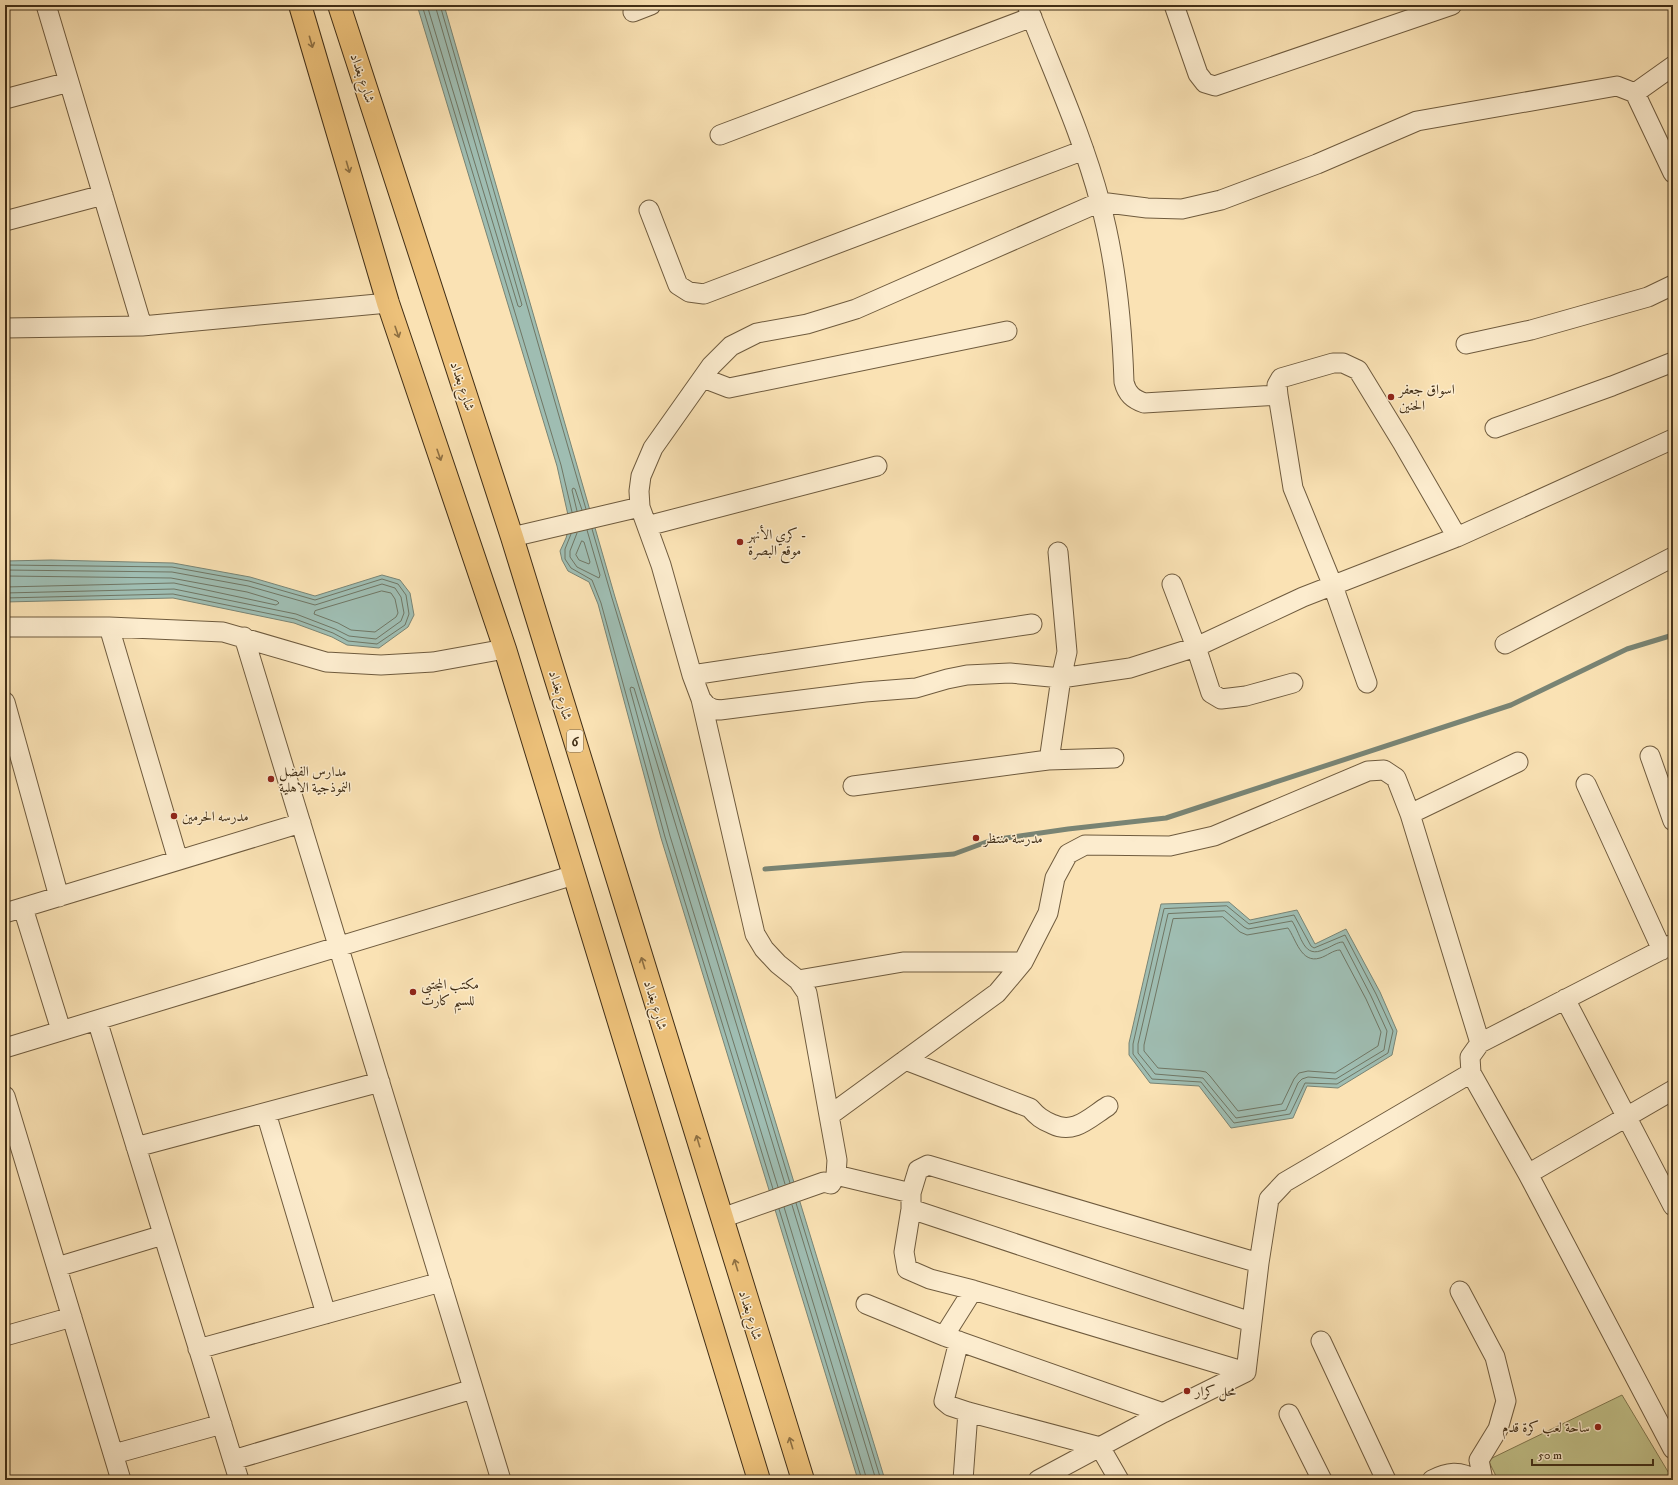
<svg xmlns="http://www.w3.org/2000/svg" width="1678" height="1485" viewBox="0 0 1678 1485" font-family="'IM FELL DW Pica',Amiri,serif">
  <rect width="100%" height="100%" fill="#fae2b4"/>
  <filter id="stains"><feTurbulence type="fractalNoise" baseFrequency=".005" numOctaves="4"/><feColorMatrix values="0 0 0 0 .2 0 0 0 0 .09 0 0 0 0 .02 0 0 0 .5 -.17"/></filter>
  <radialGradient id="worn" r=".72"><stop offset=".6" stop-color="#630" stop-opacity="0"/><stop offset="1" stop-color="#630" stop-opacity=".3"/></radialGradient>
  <path fill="#c2c28a" stroke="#827850" d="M1622,1395L1673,1480H1498L1488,1460Z"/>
  <path fill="#9fbdb2" stroke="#798474" d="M417,5H444L615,597L885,1480H858L661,838L598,604L589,582L568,571L562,560L560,551L566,538L570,524L557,466Z
    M51,560L173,563L250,577L315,596L382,575L400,580L410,593L414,615L408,627L379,648L347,645L332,637L294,623L173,598L5,602V561Z
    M1229,902L1250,920L1297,910L1315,944L1346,929L1380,992L1397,1031L1392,1055L1338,1088L1307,1086L1293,1118L1231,1128L1199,1086L1150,1083L1129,1055V1043L1161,904Z"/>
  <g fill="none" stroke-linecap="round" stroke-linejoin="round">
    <path stroke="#707664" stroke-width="1" d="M422,5L561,465L572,512
      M427,5L518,306L520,307L522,305L435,5
      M440,5L586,509
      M577,511L572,490L573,488L575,489L582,510
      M592,529L612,598L790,1183
      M577,533L570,551V557L577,567L599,578L600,575L587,530
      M571,534L565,549V559L571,568L592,580L601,603L665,837L773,1189
      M582,541L584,542L590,562L589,564L579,560L576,555Z
      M5,565L172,567L249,581L315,600L382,579L398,584L406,595L409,614L405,625L377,644L348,641L333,633L295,619L173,594L5,598
      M5,570L172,572L248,586L315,605L382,584L395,588L401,597L404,613L401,621L376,639L349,636L335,629L296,614L174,589L5,593
      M5,576L171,578L247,592L277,601L279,603L276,605L174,583L5,587
      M382,591L391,593L395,599L398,613L396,617L375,632L351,630L338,623L314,614L315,611Z
      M1227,906L1249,924L1294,915L1311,946L1314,948L1345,935L1376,994L1393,1031L1388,1053L1337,1084L1305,1083L1290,1114L1234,1123L1201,1082L1152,1079L1133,1054V1044L1164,909Z
      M1225,911L1244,927L1248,929L1292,921C1302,936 1303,960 1325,949C1331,947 1337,942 1343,942L1371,996L1387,1031L1384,1050L1336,1079L1308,1077L1302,1079L1298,1083L1286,1110L1236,1118L1203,1078L1155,1074L1138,1053V1044L1168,914Z
      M1223,917L1240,932L1247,935L1288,928C1296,939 1301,964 1320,958C1327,956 1333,950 1340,950L1366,999L1381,1032L1378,1046L1335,1073L1308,1071L1299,1073L1294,1079L1282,1104L1238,1111L1210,1076L1206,1072L1200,1071L1158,1068L1144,1051V1045L1173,919Z
      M778,1187L670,836L630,689L631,687L634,688L785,1184
      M796,1203L881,1480
      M792,1205L876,1480
      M784,1207L867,1480
      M779,1209L862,1480"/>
    <path stroke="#798474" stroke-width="5" d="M765,869L954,854L992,840L1068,829L1166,818L1511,705L1627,649L1673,635"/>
    <g stroke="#6f5b3e" stroke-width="21">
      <path id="minor" d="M46,5L142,326
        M1027,5C1052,70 1082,134 1100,202C1116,261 1122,321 1124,382C1127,394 1133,399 1144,403L1278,395
        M1174,5L1198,74L1205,83L1215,86L1452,5
        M633,12L651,5
        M1635,93L1673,66
        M5,99L69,82
        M720,135L1032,17
        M1673,173L1635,93L1617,86L1417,121L1317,164L1221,200L1182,209L1147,208L1100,202L856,309L807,324L757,333L731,346L711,366L653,448L641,476L639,491L640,507L661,565L692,675L701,699L706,705L713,709L720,710L865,692L916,688L947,679L967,675L1010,673L1061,678L1130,668L1196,647L1303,597L1457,537L1673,439
        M649,210L678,285L689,292L704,294L1084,150
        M5,221L103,195
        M5,328L142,326L388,303
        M1466,344L1531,330L1648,297L1673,285
        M703,378L729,388L1007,331
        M1495,428L1612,386L1673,362
        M647,526L877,466
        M512,537L640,507
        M1172,584L1196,647L1211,693L1221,699L1246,696L1293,683
        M5,627H109L223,632L326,662L381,665L433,662L505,649
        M109,627L178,860
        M244,637L501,1480
        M1505,644L1673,557
        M692,675L1032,624
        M1367,683L1333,586L1293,488L1278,395L1277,385L1281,378L1333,363H1343L1358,370L1402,442L1457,537
        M701,699L755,934L764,949L778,964L798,980L807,993L837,1160L836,1175L831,1184L824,1182L722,1218
        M5,702L59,897
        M1650,756L1673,821
        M1048,760L1114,758
        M1586,784L1662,950
        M853,786L1048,760L1050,754L1061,678L1067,652L1058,552
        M1410,814L1518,762
        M23,908L61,1030
        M5,913L301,823
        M1673,944L1480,1043L1470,1057L1471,1073L1528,1174L1673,1449
        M798,980L903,962H1023
        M1565,999L1673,1206
        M97,1020L239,1480
        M5,1048L574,875
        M905,1060L1030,1108C1037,1116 1042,1120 1052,1124C1074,1135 1089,1118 1108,1106
        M5,1096L121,1480
        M266,1113L326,1314
        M830,1115L997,993L1023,962L1048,913L1055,878L1068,854L1085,845L1170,846L1214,836L1368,771L1384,770L1396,778L1410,814L1480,1043
        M136,1147L380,1082
        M1528,1174L1673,1090
        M836,1175L911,1193
        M911,1209L1251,1322
        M57,1267L163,1235
        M1460,1291L1495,1357L1506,1401L1498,1429L1479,1460L1483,1480
        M866,1304L944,1336L1163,1413
        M5,1336L72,1317
        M944,1336L973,1290
        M959,1341L944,1401L950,1406L968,1412L1100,1447L1119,1480
        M1321,1341L1386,1480
        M198,1349L441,1282
        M1246,1372L973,1290L930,1279L907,1269L904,1252L911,1209V1193L918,1170L928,1165L1259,1263
        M1246,1372L1259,1263L1269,1199L1285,1182L1471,1073
        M1289,1414L1322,1480
        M114,1454L222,1424
        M233,1460L473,1389
        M963,1480L968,1412
        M1038,1480L1163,1413L1246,1372
        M1432,1480C1447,1472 1460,1470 1475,1480"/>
    </g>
    <g stroke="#412e16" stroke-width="24">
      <path id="highway" d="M300,5L388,303L505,649L759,1480
        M339,5L512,537L803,1480"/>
    </g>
    <use href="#minor" stroke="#fcecce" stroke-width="19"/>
    <use href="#highway" stroke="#edc17a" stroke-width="22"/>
  </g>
  <defs><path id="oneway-shaft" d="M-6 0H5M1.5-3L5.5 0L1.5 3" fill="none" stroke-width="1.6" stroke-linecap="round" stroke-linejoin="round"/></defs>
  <g stroke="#8e7043">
    <use href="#oneway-shaft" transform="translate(311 42) rotate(74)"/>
    <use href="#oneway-shaft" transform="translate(348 167) rotate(74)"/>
    <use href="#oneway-shaft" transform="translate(397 332) rotate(71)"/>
    <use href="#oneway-shaft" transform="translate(439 455) rotate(71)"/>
    <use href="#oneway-shaft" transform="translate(643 963) rotate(-107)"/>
    <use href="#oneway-shaft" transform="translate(698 1141) rotate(-107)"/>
    <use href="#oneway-shaft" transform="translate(736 1265) rotate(-107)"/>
    <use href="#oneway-shaft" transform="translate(791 1443) rotate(-107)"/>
  </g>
  <g fill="#8f2418" stroke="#fcecce" stroke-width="1.5">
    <circle cx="1391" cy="397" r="4"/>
    <circle cx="740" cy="542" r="4"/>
    <circle cx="271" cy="779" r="4"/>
    <circle cx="174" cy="816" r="4"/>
    <circle cx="976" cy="838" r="4"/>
    <circle cx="413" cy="992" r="4"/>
    <circle cx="1187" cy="1391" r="4"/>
    <circle cx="1598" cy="1427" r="4"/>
  </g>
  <g text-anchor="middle" stroke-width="3" stroke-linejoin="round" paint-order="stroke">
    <rect fill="#fcecce" stroke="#79674d" stroke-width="1" x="567" y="730" width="16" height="22" rx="3"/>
    <g font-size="13" font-weight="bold" fill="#412e16">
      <text x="575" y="746">6</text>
    </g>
    <g font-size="14" fill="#412e16" stroke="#fcecce">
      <text transform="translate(363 78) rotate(72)" y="5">شارع بغداد</text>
      <text transform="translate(463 386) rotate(72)" y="5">شارع بغداد</text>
      <text transform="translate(561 695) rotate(73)" y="5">شارع بغداد</text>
      <text transform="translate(656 1005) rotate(73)" y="5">شارع بغداد</text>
      <text transform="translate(751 1315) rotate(73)" y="5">شارع بغداد</text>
    </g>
    <g font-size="14" fill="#412e16" stroke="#fcecce" text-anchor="start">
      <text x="1399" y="394">اسواق جعفر<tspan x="1399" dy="16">الحنين</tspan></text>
      <text x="748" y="539">كري الأنهر -<tspan x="748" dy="16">موقع البصرة</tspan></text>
      <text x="279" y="776">مدارس الفضل<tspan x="279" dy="16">النموذجية الاهلية</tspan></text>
      <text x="182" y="821">مدرسه الحرمين</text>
      <text x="984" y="843">مدرسة منتظر</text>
      <text x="421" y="989">مكتب المجتبى<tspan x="421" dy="16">للسيم كارت</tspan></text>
      <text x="1195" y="1396">محل كرار</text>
      <text x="1590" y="1432" text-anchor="end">ساحة لعب كرة قدم</text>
    </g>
  </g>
  <rect width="1678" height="1485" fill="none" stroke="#fae2b4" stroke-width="20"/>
  <rect x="6" y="6" width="1666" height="1473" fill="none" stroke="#412e16" stroke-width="2"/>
  <rect x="10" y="10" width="1658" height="1465" fill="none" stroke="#412e16"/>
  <path d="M1532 1459v6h121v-6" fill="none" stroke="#412e16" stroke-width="2"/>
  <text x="1538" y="1459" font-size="12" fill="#412e16" stroke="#fcecce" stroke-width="3" paint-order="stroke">50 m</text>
  <rect width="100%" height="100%" filter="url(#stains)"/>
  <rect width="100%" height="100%" fill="url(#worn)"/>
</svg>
